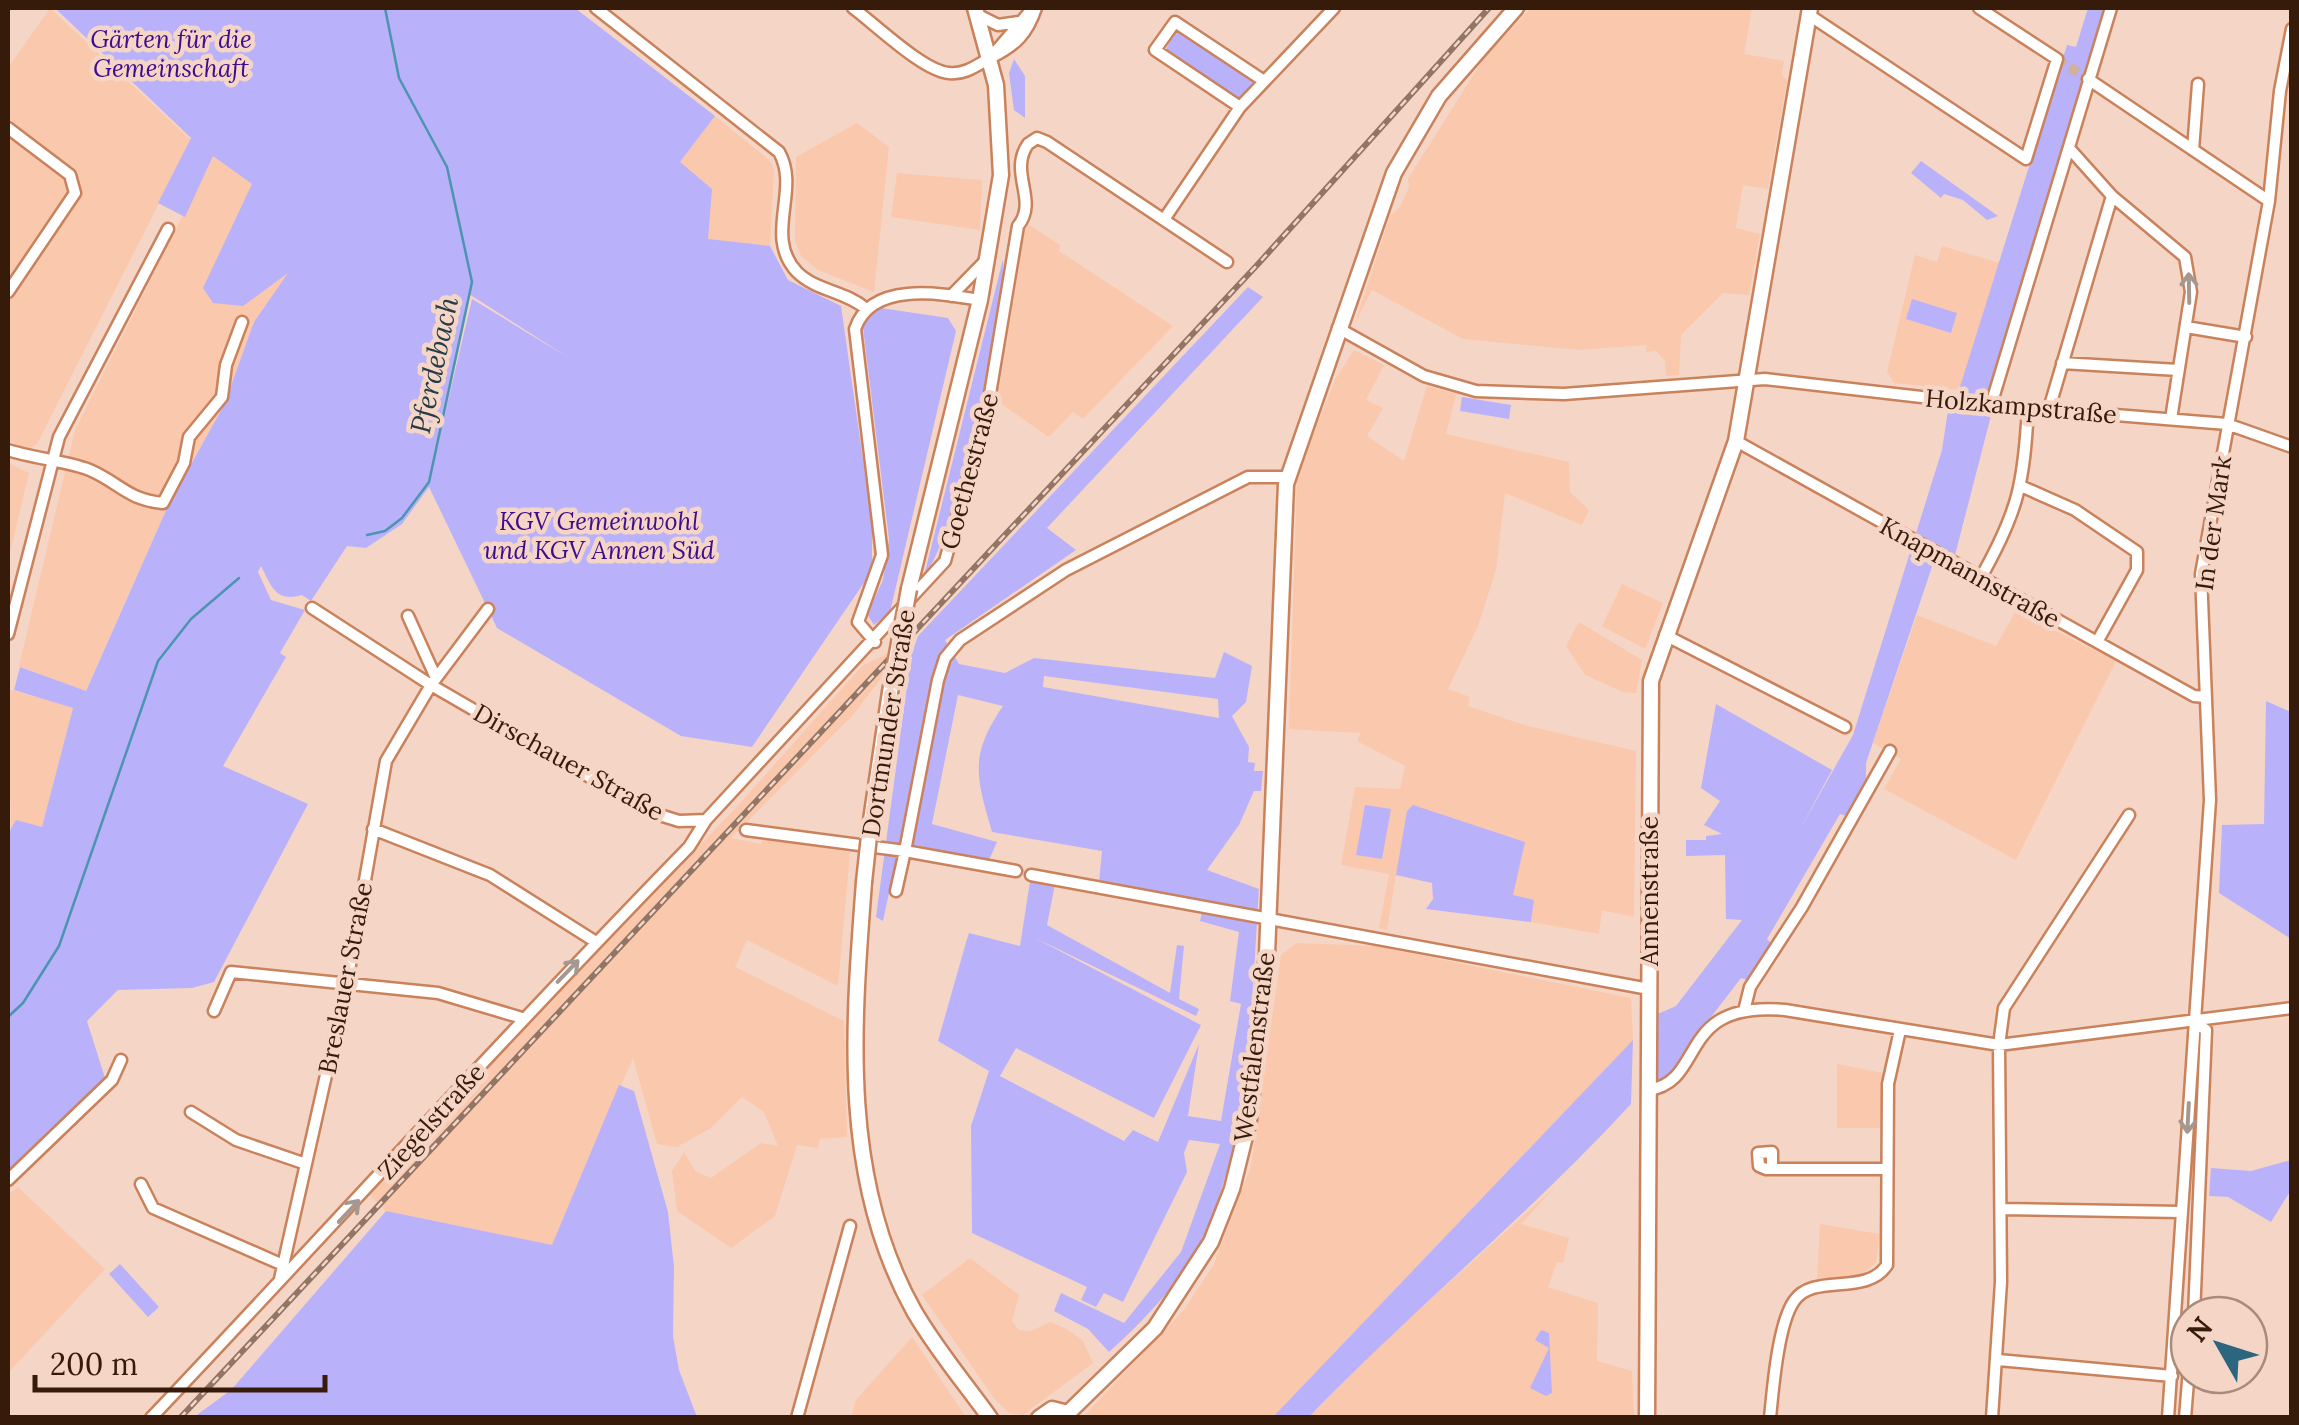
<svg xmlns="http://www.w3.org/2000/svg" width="2299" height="1425" viewBox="0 0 2299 1425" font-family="Lora,serif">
  <rect width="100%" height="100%" fill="#f5d6c6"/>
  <path fill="#fac8ad" d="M50,8L191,140L37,444L28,450L8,440V68Z
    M1531,8H1752L1744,54L1784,61L1782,74L1787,81L1768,189L1743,185L1736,228L1760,234L1749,295L1723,293L1681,335L1679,375L1666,376L1665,361L1656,351L1646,352L1647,345L1579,350L1463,339L1372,290L1355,323L1390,216L1400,207L1409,187L1408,179L1484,58Z
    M715,116L768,159L774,169L770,246L707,240L680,162Z
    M857,123L889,147L874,292L818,270L801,256L795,241L796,157Z
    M213,155L252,184L291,270L254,322L224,405L168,506L85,692L19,666L75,430Z
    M897,173L982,180L980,230L891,217Z
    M1029,225L1060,245L1059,251L1173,326L1083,419L1073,412L1049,437L997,401L1025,230Z
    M1942,246L2000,263L1959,390L1894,383L1887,372L1915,255L1937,262Z
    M1354,350L1384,365L1366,400L1383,408L1367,436L1404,461L1427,386L1456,394L1446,434L1569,462L1570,492L1589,510L1582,525L1505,493L1496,570L1478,626L1448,689L1470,697L1468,706L1524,725L1636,751L1634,917L1602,910L1599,934L1531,922L1534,900L1396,875L1387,930L1379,928L1389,874L1341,865L1355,787L1400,789L1405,766L1357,741L1361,733L1289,729L1297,473L1336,378Z
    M8,463L29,473L8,561Z
    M1622,584L1663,603L1645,649L1602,626Z
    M2016,611L2116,661L2016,860L1884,789L1901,759L1873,743L1917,615L1996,646Z
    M1579,622L1642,660L1636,693L1623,692L1585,675L1566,646Z
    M909,643L852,716L731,838L761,844L763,838L850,852L838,986L747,940L735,967L844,1021L847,1137L820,1139L818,1148L797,1145L775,1216L731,1248L677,1211L672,1171L684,1152L696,1172L711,1178L761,1143L778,1146L764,1112L742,1097L711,1128L677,1147L657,1144L633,1058L552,1246L386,1211L368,1194L490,1059L735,809L862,666Z
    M8,689L73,707L42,828L11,835Z
    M1296,943L1375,946L1631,998L1633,1040L1273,1417L1082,1418L1183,1311L1213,1266L1251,1166L1281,955Z
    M1837,1064L1883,1073L1880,1128H1837Z
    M18,1187L105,1269L8,1373V1195Z
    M1555,1187L1521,1224L1569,1238L1563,1263L1557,1262L1548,1287L1598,1303L1597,1361L1632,1371L1634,1417L1309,1418L1368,1356Z
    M1820,1224L1880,1234L1876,1263L1864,1273L1817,1281Z
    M970,1258L1019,1295L1012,1321L1019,1330L1031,1331L1050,1322L1067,1329L1083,1341L1093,1363L1023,1415L1009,1413L996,1401L922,1295Z
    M912,1337L966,1417L851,1418L856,1400Z"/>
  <path fill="#bab1fb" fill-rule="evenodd" d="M55,8H575L715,116L680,162L712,189L708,239L770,246L788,280L841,306L872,523V571L752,747L681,736L497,628L429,487L402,524L366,548L347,546L311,601L302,595C275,603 271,585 261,566L258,572L271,600L305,610L280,653L286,657L223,766L308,804L214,982L192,988L118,990L87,1021L105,1078L8,1172V834L16,820L42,827L73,708L14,690L20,667L86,691L168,506L224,405L254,322L288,273L243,306L213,303L203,288L252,184L213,156L185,217L158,203L191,138ZM469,294L569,358L472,299L435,456Z
    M2088,8H2106L1988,401L1959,390L2067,45L2076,47Z
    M1175,30L1251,77L1253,82L1240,100L1234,101L1164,54Z
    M1014,59L1025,76V118L1014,110L1009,73Z
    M1921,161L1998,216L1987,220L1963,200L1944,194L1941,198L1911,173Z
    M1003,259C1007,313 957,535 924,576Z
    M1248,287L1263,297L1047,528L1076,550L945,640L959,664L1005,673L1034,658L1215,678L1224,652L1252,666L1246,702L1232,716L1249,747L1248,762L1255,763L1254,771H1263L1261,791H1254L1239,825L1207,870L1259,889C1251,1005 1252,1135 1201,1241C1179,1285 1144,1320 1109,1352L1088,1329L1054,1311L1061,1293L1124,1323L1181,1252L1220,1144L1189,1140L1184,1153L1187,1172L1123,1302L1104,1293L1096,1307L1081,1300L1087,1287L972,1233L971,1126L989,1071L938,1041L967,939L969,933L1020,946L1031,875L1056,879L1047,925L1170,993L1177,945L1184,946L1179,999L1199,1009L1196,1016L1033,937L1201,1025L1154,1118L1016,1048L1000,1076L1124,1141L1133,1130L1158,1142L1199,1044L1188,1116L1221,1121L1241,1004L1230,1001L1239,932L1200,921L1204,903L1099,882L1102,851L992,832C976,776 969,756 1003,706L958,695L932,824L997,842L989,860L900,842L883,921L876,917L911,656L918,636ZM1044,676L1218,699L1219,718L1043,687Z
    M1912,299L1957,313L1951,333L1906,319Z
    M881,308L948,318L956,331L890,612L874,625L867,614L883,580L889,539L863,328L869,315Z
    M1462,397L1511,405L1509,419L1460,411Z
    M1949,404L1993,408L1954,559L1938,549L1866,763V780L1846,816L1840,814L1767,939L1772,944L1747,980L1741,978L1685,1051L1675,1073L1656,1084L1653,1016L1676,1006L1742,920L1726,919L1725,855L1686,856V840H1706V836L1722,834L1704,825L1720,801L1701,788L1716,704L1832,770L1799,831L1853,735L1942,450Z
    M2266,701L2291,712V939L2219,893L2222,825L2264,824Z
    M1365,805L1391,809L1382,859L1356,855Z
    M1413,805L1525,842L1513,895L1534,900L1531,922L1426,909L1433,899L1432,883L1396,875L1407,811Z
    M1633,1040L1631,1104C1529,1215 1413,1309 1309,1417H1273Z
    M619,1085L634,1091L668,1212L674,1267L673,1336L679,1370L697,1417H194L231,1390L386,1211L552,1245Z
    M2291,1160V1190L2271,1222L2228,1197L2209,1196L2211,1168L2251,1171Z
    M120,1264L159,1307L148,1317L109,1274Z
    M1541,1330L1549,1333L1552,1393L1546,1396L1530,1388L1549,1348L1535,1340Z"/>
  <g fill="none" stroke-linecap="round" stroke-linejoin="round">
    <path stroke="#4d94b1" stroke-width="2.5" d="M367,535L385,531L402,518L429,482L472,282L447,167L399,78L385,8
      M8,1017L23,1003L59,946L158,661L191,619L239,578"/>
    <path stroke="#cfb1a0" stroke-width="10" stroke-dasharray="10 5" stroke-linecap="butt" d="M2057,59L2088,79"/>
    <g stroke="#c9825b" stroke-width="15">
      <path id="street" d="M596,8L779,152C801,190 763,236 797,272C816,291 845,291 865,308
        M853,8C875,24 923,71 949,73C966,75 978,64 992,57C1016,45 1027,34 1036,8
        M978,15L998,25L1019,22
        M1809,15L2026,159L2057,59L1979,8
        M991,57L1032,9
        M2088,79L2269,201
        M1240,107L1155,50L1175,22L1264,81
        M8,128L70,175L75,193L8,292
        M2069,148L2112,196L2185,257L2191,292L2171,419
        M2193,150L2198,84
        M1165,218L1240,107L1334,8
        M951,296L988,258
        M2186,327L2246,337
        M1338,328L1424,376L1476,391L1564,394L1765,379L1991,405L2227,424L2292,447
        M2062,363L2178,370
        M1991,405L2111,8
        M2049,409L2112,196
        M1736,441L2194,696L2206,697
        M8,450C31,458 74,462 92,471C122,485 127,499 163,503L184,463L189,437L222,397L226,365L242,322
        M2023,487L2075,510L2137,552V570L2097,642
        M1980,579C2018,512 2024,484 2028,407
        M488,609L431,685L650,812L679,821L706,820L945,561L988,406L1018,226C1039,200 1008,173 1028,144L1037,138L1047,142L1227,262
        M408,616L436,678
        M8,634L59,437L168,229
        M1665,635L1845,727
        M875,642L858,622L882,555L855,329C871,281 939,293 980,300
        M373,829L490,875L596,942
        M746,830L905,851L938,680L945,658L960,640L1066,570L1248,477H1288
        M1031,875L1649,989
        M896,891L905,851L1016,871
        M214,1011L231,972L438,993L522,1018
        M1744,1011L1750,987L1802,907L1890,751
        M1648,1090C1707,1082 1675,1000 1785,1010L1999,1045L2292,1008
        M191,1112L236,1140L306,1164
        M1772,1166V1152L1758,1153L1759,1166L1766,1169H1887
        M8,1180L112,1080L121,1060
        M141,1184L153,1208L283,1265
        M2002,1209L2182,1212
        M280,1279L347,982L386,761L431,685L312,608
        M2194,1315L2206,1030L2194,1022
        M1998,1360L2172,1376
        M151,1418C331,1228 506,1034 689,847L706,820
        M797,1418L850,1226
        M1770,1418C1773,1388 1778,1324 1794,1301C1814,1272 1866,1297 1887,1265L1888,1084L1900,1030
        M1992,1418L2001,1282L1999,1045L2004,1008L2129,815
        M2168,1418L2210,800L2201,574L2269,201L2280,91L2292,29
        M2185,1418L2189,1369"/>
    </g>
    <g stroke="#c9825b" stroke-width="19">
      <path id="secondary" d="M909,589L980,300L1001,175L996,85L975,8
        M870,827L890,692
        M864,882C853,1027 840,1179 914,1311C936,1349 964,1382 990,1418
        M1039,1418L1052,1409L1064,1412
        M1063,1418L1155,1328L1211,1242L1232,1189L1249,1120L1267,954L1286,484L1394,173L1439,96L1516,8
        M1647,1418L1651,681L1736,441L1810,8"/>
    </g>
    <use href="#street" stroke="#fff" stroke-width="10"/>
    <use href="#secondary" stroke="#fff" stroke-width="14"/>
    <g stroke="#927564" stroke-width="6">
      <path id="rail" d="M180,1418L1259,263L1489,8"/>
    </g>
    <use href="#rail" stroke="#f5d6c6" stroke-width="2.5" stroke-dasharray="8" stroke-linecap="butt"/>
    <g stroke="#c9825b" stroke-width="19" stroke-linecap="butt">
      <path id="secondary-bridge" d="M890,692L909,589
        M864,882L870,827"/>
    </g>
    <use href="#secondary-bridge" stroke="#fff" stroke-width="14"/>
  </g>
  <defs><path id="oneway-shaft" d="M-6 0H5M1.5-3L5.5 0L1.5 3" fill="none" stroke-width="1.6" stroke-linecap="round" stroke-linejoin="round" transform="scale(2.5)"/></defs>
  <g stroke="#a59891">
    <use href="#oneway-shaft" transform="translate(2189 288) rotate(-91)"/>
    <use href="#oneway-shaft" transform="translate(568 971) rotate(-46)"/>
    <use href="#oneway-shaft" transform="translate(2188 1118) rotate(93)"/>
    <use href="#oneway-shaft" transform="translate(349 1211) rotate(-47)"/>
  </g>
  <g text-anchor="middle" stroke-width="9" stroke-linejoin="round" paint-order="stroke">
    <g font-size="25" font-style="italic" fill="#3e0c8e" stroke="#f5d6c6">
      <text x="171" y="48">Gärten für die<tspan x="171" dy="29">Gemeinschaft</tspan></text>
      <text x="599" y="530">KGV Gemeinwohl<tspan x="599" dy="29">und KGV Annen Süd</tspan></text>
    </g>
    <g font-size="25" fill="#371b0a" stroke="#f5d6c6">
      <text transform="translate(2021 406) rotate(5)" y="9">Holzkampstraße</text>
      <text transform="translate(969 471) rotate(-75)" y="9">Goethestraße</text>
      <text transform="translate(2213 523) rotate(-82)" y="9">In der Mark</text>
      <text transform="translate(1970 572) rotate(29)" y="9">Knapmannstraße</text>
      <text transform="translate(888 723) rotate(-81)" y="9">Dortmunder Straße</text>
      <text transform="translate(569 762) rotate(29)" y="9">Dirschauer Straße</text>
      <text transform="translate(1649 891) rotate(-90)" y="9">Annenstraße</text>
      <text transform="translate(345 978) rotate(-79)" y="9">Breslauer Straße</text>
      <text transform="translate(1254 1047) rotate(-83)" y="9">Westfalenstraße</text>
      <text transform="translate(431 1121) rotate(-48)" y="9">Ziegelstraße</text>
    </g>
    <g font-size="28" font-style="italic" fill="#233c48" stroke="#f5d6c6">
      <text transform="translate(434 365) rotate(-78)" y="10">Pferdebach</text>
    </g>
  </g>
  <rect width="2299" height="1425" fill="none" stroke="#371b0a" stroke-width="20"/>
  <g transform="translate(2219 1345) rotate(309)"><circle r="48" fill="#f5d6c6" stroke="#a98b7b" stroke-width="2.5"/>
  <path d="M0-8L18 38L0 25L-18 38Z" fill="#2c657e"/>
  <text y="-15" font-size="28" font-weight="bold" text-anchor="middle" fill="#371b0a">N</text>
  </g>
  <path d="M35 1375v15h290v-15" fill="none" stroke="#371b0a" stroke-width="5"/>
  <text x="50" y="1375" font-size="30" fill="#371b0a" stroke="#f5d6c6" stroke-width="8" paint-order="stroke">200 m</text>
</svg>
